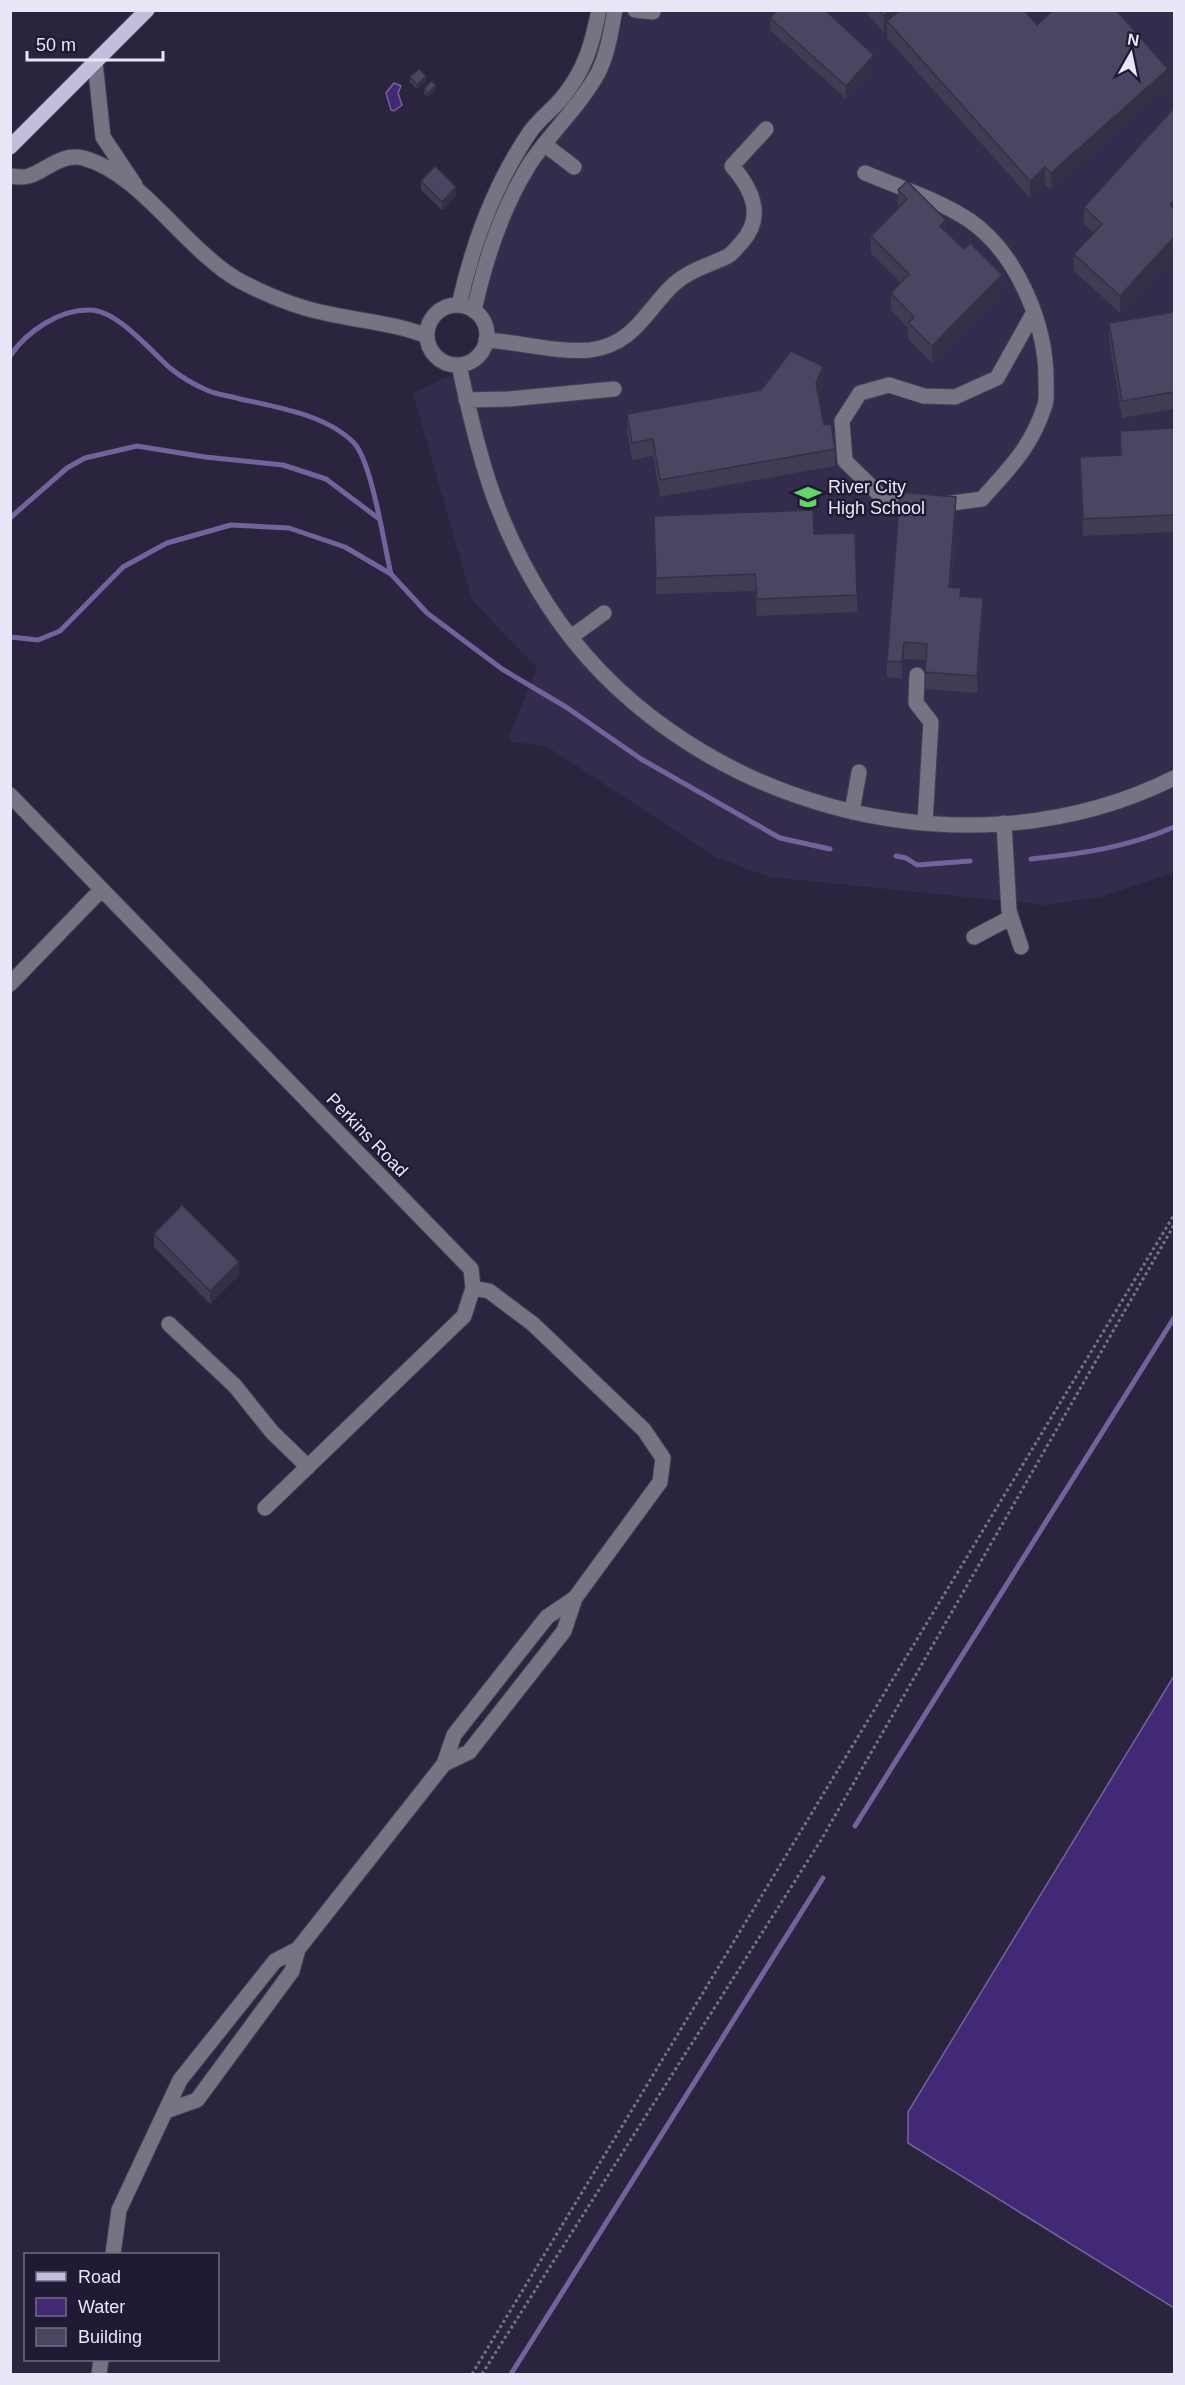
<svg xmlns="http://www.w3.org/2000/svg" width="1185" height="2385" viewBox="0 0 1185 2385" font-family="Arial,sans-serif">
  <rect width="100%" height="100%" fill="#2a243f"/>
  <path fill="#342c4c" d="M623,11H1174V872L1100,897L1045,905L770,877L717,858L546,746L512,742L509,736L537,668L472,600L413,393L476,364L483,282L513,201L607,70L623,21Z"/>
  <path fill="#422975" stroke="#74629c" stroke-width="1.5" d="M394,83L401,86L398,93L402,105L394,111L391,110L386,93Z
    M1174,1676V2308L908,2143V2112Z"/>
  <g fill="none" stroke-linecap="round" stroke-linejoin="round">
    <path stroke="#74629c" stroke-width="5" d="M10,356C27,331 60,309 90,310C117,310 151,351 170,368C181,377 197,386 209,391C219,395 230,396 240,399C277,407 327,415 354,443C372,462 384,545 391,574
      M10,518L67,468L85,458L137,446L205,457L283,465L326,479L378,518
      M10,637L38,640L60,631L123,567L167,543L231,525L289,528L345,547L391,574L427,613L502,669L566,707L641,759L780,838L830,849
      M896,856L906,858L917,865L970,861
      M1031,859C1081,854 1128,847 1174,827
      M855,1826L1174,1318
      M511,2374L823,1878"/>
    <g stroke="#453f59" stroke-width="17">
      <path id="minor" d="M635,10L653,12
        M95,62L103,137L135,185
        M544,144L574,167
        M865,173C899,187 938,200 969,220C1018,254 1047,326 1046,383C1046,390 1047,398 1045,405C1031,448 1011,466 982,499L930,506L879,494L845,461L842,421L860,393L889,385L924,396L955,397L997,378L1034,312
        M10,176C16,177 23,178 29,176C47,170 61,153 83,158C141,173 186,251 240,281C267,295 295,307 325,313C360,321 394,323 427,336
        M459,305C473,242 494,185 530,132C539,119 552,110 562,98C585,70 592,45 599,10
        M427 335a30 30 0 1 1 60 0a30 30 0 1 1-60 0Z
        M474,311C485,260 501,210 529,165C550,133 580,106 598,73C608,53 611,31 615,10
        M486,340C520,342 557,353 590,350C634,345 646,310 674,284C690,270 707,266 726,257C732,255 737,247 742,242C765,216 752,189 732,166L766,129
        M459,365C478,455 496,525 547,604C676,804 961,884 1174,778
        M466,400L509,399L614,389
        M571,637L604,613
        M917,675L916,703L931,722L925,823
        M10,795L471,1269L473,1288L464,1316L265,1508
        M852,812L859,772
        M1004,823L1009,911L1021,947
        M974,937L1010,918
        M10,984L101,890
        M169,1324L235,1386L272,1432L308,1467
        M444,1764L469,1752L564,1631L575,1598
        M166,2111L197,2100L292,1971L298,1949L444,1764L454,1735L547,1617L575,1598L660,1482L663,1458L644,1430L533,1324L489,1291L473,1288
        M113,2254L119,2210L180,2080L275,1961L298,1949
        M99,2374L101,2360"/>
    </g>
    <g stroke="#453f59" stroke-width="17">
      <path id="major" d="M10,147L147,10"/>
    </g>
    <path stroke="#767188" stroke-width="3" stroke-dasharray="3 3" stroke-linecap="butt" d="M472,2374L1174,1215
      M482,2374L821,1840L1174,1225"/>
    <use href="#minor" stroke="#767382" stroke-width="15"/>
    <use href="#major" stroke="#c4bedc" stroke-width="15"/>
  </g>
  <path fill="#413b54" d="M864,10H1024L1037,25L1168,86L1051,190L1045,184L1030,198L887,38V30L884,33Z
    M770,18L874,68L846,99L770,30Z
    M410,77L426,81L417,89L410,82Z
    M424,89H436L428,97L424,93Z
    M1174,108V254L1120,313L1074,271V254L1094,233L1084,224V207Z
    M421,181L456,196L442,210L421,190Z
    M898,190L946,232L1002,292L932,363L908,339V328L891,310V293L901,283L871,253V236L898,208Z
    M1174,312V409L1122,418L1109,340V323Z
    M823,383L819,395L824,425L835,449V466L660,497L653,456L632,460L627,431V414Z
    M1174,428V532L1083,536L1080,457L1121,456L1120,431Z
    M956,513L951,587L983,615L977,693L925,689L926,660L904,659L902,679L887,677V661Z
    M654,516L814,534L857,595V612L757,616L755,591L656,594Z
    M154,1234L239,1275L210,1304L154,1247Z"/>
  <path fill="#353045" d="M890,10H909L887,21V30L884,33V16Z
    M874,55V68L846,99V86Z
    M1168,69V86L1051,190V173Z
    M426,76V81L417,89V85Z
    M436,85V89L428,97V93Z
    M1045,167V184L1030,198V181Z
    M456,187V196L442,210V202Z
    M1174,200V217L1170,205Z
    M946,220V237L940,226Z
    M1174,237V254L1120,313V296Z
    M1002,275V292L932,363V346Z
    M823,366V383L816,400V383Z
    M956,497V513L949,604V587Z
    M983,598V615L977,693V676Z
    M904,642V659L902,679V662Z
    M239,1262V1275L210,1304V1291Z"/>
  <path fill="#4c4562" stroke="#353045" stroke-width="1.5" d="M777,10H825L874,55L846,86L770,18Z
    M879,10H890L884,16Z
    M900,10H1024L1037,25L1053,10H1116L1168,69L1051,173L1045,167L1030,181L887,21Z
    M419,69L426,76L417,85L410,77Z
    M431,81L436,85L428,93L424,89Z
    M1174,108V200L1170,205L1174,209V237L1120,296L1074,254L1102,224L1084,207Z
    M435,166L456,187L442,202L421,181Z
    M907,181L946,220L940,226L964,249L970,243L1002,275L932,346L908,323L914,317L891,293L909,274L871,236L907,199L898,190Z
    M1174,312V392L1122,401L1109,323Z
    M791,351L823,366L816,383L824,425L831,424L835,449L660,480L653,439L632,443L627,414L761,390Z
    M1174,428V515L1083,519L1080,457L1121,455L1120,431Z
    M900,492L956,497L949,587L961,588L960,596L983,598L977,676L925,672L927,644L904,642L902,662L887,661Z
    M813,510L814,534L855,533L857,595L757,599L755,574L656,578L654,516Z
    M182,1205L239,1262L210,1291L154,1234Z"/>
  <defs>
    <g id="school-bare" transform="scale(2.07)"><path d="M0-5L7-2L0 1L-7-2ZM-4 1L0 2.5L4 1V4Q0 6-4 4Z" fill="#63d468" stroke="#211a34" stroke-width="2.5" paint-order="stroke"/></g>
  </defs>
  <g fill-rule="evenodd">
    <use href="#school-bare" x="808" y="497"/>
  </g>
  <g text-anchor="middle" stroke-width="5" stroke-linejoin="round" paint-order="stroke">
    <g font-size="18" fill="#e9e6f8" stroke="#211a34" text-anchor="start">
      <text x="828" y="493">River City<tspan x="828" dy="21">High School</tspan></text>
    </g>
    <g font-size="18" fill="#e9e6f8" stroke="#211a34">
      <text transform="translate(367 1135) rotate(46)" y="6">Perkins Road</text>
    </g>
  </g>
  <rect width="1185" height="2385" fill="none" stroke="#e9e6f8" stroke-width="24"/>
  <rect x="24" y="2253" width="195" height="108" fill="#211a34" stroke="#716c82" stroke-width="1.5"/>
  <rect x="36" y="2272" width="30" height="9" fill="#c4bedc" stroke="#716c82" stroke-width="1.5"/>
  <text x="78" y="2283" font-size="18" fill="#e9e6f8">Road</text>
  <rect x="36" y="2298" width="30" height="18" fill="#422975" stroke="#716c82" stroke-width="1.5"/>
  <text x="78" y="2313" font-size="18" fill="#e9e6f8">Water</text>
  <rect x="36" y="2328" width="30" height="18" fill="#4c4562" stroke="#716c82" stroke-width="1.5"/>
  <text x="78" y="2343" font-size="18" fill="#e9e6f8">Building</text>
  <g transform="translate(1131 54) rotate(9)" stroke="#211a34" stroke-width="4.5" paint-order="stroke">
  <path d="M0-4.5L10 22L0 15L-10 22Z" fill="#e9e6f8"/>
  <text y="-9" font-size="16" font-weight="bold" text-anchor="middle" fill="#e9e6f8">N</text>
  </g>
  <path d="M27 51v9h136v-9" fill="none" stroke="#e9e6f8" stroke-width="3"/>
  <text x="36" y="51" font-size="18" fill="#e9e6f8" stroke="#211a34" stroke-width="4.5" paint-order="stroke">50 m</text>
</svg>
